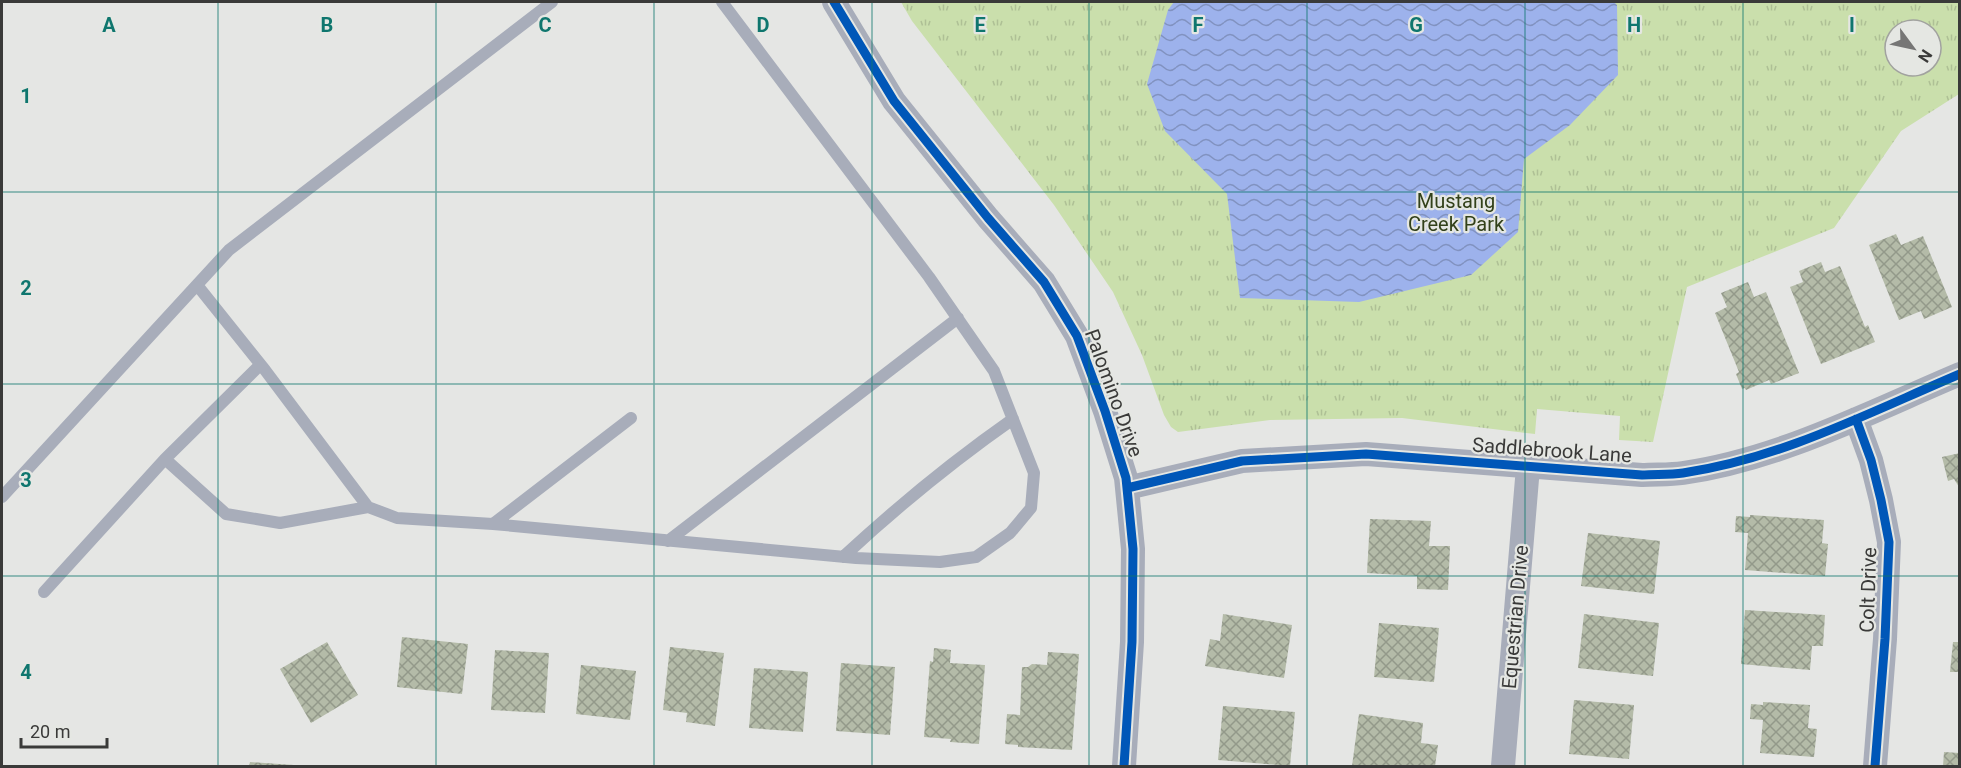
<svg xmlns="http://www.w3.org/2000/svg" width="1961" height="768" viewBox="0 0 1961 768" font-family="Roboto,sans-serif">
  <defs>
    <pattern id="park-tufts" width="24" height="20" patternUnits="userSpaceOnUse" patternTransform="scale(1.5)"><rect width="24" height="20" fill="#cadfac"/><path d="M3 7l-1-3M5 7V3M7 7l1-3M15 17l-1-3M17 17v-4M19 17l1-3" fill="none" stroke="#aec095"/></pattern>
    <pattern id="water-waves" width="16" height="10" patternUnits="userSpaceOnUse" patternTransform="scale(1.5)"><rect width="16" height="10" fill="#9db2ec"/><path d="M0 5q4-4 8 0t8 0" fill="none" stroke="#8192c0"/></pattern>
    <pattern id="building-cross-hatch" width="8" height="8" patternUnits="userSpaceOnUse" patternTransform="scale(1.5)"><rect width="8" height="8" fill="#b4bba8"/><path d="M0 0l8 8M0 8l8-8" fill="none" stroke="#93998a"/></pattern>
  </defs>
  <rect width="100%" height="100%" fill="#e5e6e4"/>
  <path fill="url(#park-tufts)" fill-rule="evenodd" d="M901,2H1959V94L1901,131L1834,228L1687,287L1653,442L1619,440L1620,416L1537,409L1535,434L1402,418L1270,420L1178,432L1171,427L1164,415L1142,355L1113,292L1054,205L912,21ZM1895,30H1931V66H1895Z"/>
  <path fill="url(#water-waves)" d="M1174,2H1614L1617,5L1618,75L1570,125L1524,159L1518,232L1471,275L1359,302L1240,298L1227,194L1165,131L1147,84L1168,10Z"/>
  <path fill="url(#building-cross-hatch)" d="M1896,234L1901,245L1923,236L1952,307L1924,319L1921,311L1899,320L1869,245Z
    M1821,262L1825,272L1840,266L1865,327L1868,325L1875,342L1821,364L1790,287L1803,282L1799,271Z
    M1748,282L1754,297L1766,292L1799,373L1771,384L1769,380L1746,390L1745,388L1742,389L1736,374L1739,372L1715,313L1727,307L1721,293Z
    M1960,453V487H1959L1954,479L1948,481L1942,457Z
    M1750,515L1824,520L1822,543L1828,544L1825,576L1745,570L1748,533L1735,532L1736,516L1750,517Z
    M1370,519L1431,521L1429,546H1450L1448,590L1417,589V576L1367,573Z
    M1588,533L1660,541L1654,594L1581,586Z
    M1745,610L1825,615L1823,646H1812L1810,670L1741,664Z
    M1223,614L1292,625L1284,678L1205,666L1210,639L1220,641Z
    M1584,614L1659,623L1653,676L1578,668Z
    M1379,623L1439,628L1434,682L1374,677Z
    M402,637L468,644L462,694L397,687Z
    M327,642L358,695L311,723L280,669Z
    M1953,642H1960V672H1950Z
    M670,647L724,653L715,726L686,722L687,713L663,710Z
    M934,648L951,650L950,663L985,665L979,744L950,742L951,739L924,737L930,661L933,662Z
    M495,650L549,653L545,713L491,710Z
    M1048,652L1079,654L1072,750L1018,747V745L1005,744L1007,714L1020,715L1022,667H1028L1032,664L1047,665Z
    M841,663L895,667L890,735L836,731Z
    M581,665L636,671L630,720L576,714Z
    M754,668L808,672L803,732L749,728Z
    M1574,700L1634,705L1629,759L1569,754Z
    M1763,702L1810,705L1808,728L1817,729L1814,757L1760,753L1763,720L1750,719L1751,704L1763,705Z
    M1223,706L1295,712L1290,766L1218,760Z
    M1359,714L1423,723L1421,743L1438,745L1435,766H1352Z
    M1944,752L1960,753V766H1943Z
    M250,762L294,765V766H249Z"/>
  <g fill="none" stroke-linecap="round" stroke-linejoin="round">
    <path stroke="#a8adba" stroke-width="12" d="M165,459L260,365
      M2,497L229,250L552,2
      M368,507L397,518L493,524L856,558L940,562L976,557L1010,533L1031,508L1034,473L994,371L929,277L722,2
      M493,524L631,418
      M668,541L958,318
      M843,557C897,507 953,461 1013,419
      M44,592L165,459L226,514L280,523L368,507L265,370L197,285"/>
    <path stroke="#a8adba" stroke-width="24" d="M834,2L894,101L988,218L1044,282L1077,336L1105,411L1126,478L1133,549L1132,642L1124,766
      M1856,419L1871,460L1881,500L1889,542L1885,639L1875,766
      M1127,488L1242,461L1366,454L1642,475C1655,474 1670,475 1683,473C1780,459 1870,412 1960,374
      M1503,766L1528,467"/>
    <g stroke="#e5e7e3" stroke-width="13">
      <path id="cycleway" d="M834,2L894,101L988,218L1044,282L1077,336L1105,411L1126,478L1133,549L1132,642L1124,766
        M1856,419L1871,460L1881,500L1889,542L1885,639L1875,766
        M1127,488L1242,461L1366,454L1642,475C1655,474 1670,475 1683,473C1780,459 1870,412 1960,374"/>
    </g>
    <use href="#cycleway" stroke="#0057b8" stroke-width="9"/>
  </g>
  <path fill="none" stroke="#0f766e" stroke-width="1.5" stroke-opacity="0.55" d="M218,2V766M436,2V766M654,2V766M872,2V766M1089,2V766M1307,2V766M1525,2V766M1743,2V766M2,192H1960M2,384H1960M2,576H1960"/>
  <g text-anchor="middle" stroke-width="4.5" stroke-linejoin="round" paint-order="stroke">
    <g font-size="20" fill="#32411a" stroke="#e5e7e3">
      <text x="1456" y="208">Mustang<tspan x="1456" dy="23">Creek Park</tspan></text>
    </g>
    <g font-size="20" fill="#3a3a39" stroke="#e5e7e3">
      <text transform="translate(1114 393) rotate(70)" y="7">Palomino Drive</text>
      <text transform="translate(1552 450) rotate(4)" y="7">Saddlebrook Lane</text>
      <text transform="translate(1868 590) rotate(-88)" y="7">Colt Drive</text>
      <text transform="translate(1515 617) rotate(-85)" y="7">Equestrian Drive</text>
    </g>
  </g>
  <g font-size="20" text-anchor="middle" font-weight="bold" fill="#0f766e" stroke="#e5e7e3" stroke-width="4.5" stroke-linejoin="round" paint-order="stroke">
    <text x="109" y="32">A</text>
    <text x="327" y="32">B</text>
    <text x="545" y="32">C</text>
    <text x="763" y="32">D</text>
    <text x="980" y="32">E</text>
    <text x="1198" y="32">F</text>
    <text x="1416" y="32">G</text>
    <text x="1634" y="32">H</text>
    <text x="1852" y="32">I</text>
    <text x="26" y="103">1</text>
    <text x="26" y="295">2</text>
    <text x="26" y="487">3</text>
    <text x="26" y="679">4</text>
  </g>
  <rect width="1961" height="768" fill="none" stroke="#3a3a39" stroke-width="6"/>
  <g transform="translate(1913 48) rotate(123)"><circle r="28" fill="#e5e7e3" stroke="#a1a29f" stroke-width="1.5"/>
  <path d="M0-4.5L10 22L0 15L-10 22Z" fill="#767675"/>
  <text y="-9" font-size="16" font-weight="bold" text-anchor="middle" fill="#3a3a39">N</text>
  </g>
  <path d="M21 738v9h86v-9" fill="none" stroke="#3a3a39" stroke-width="3"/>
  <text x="30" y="738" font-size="18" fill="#3a3a39" stroke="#e5e7e3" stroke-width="4.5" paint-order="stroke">20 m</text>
</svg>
